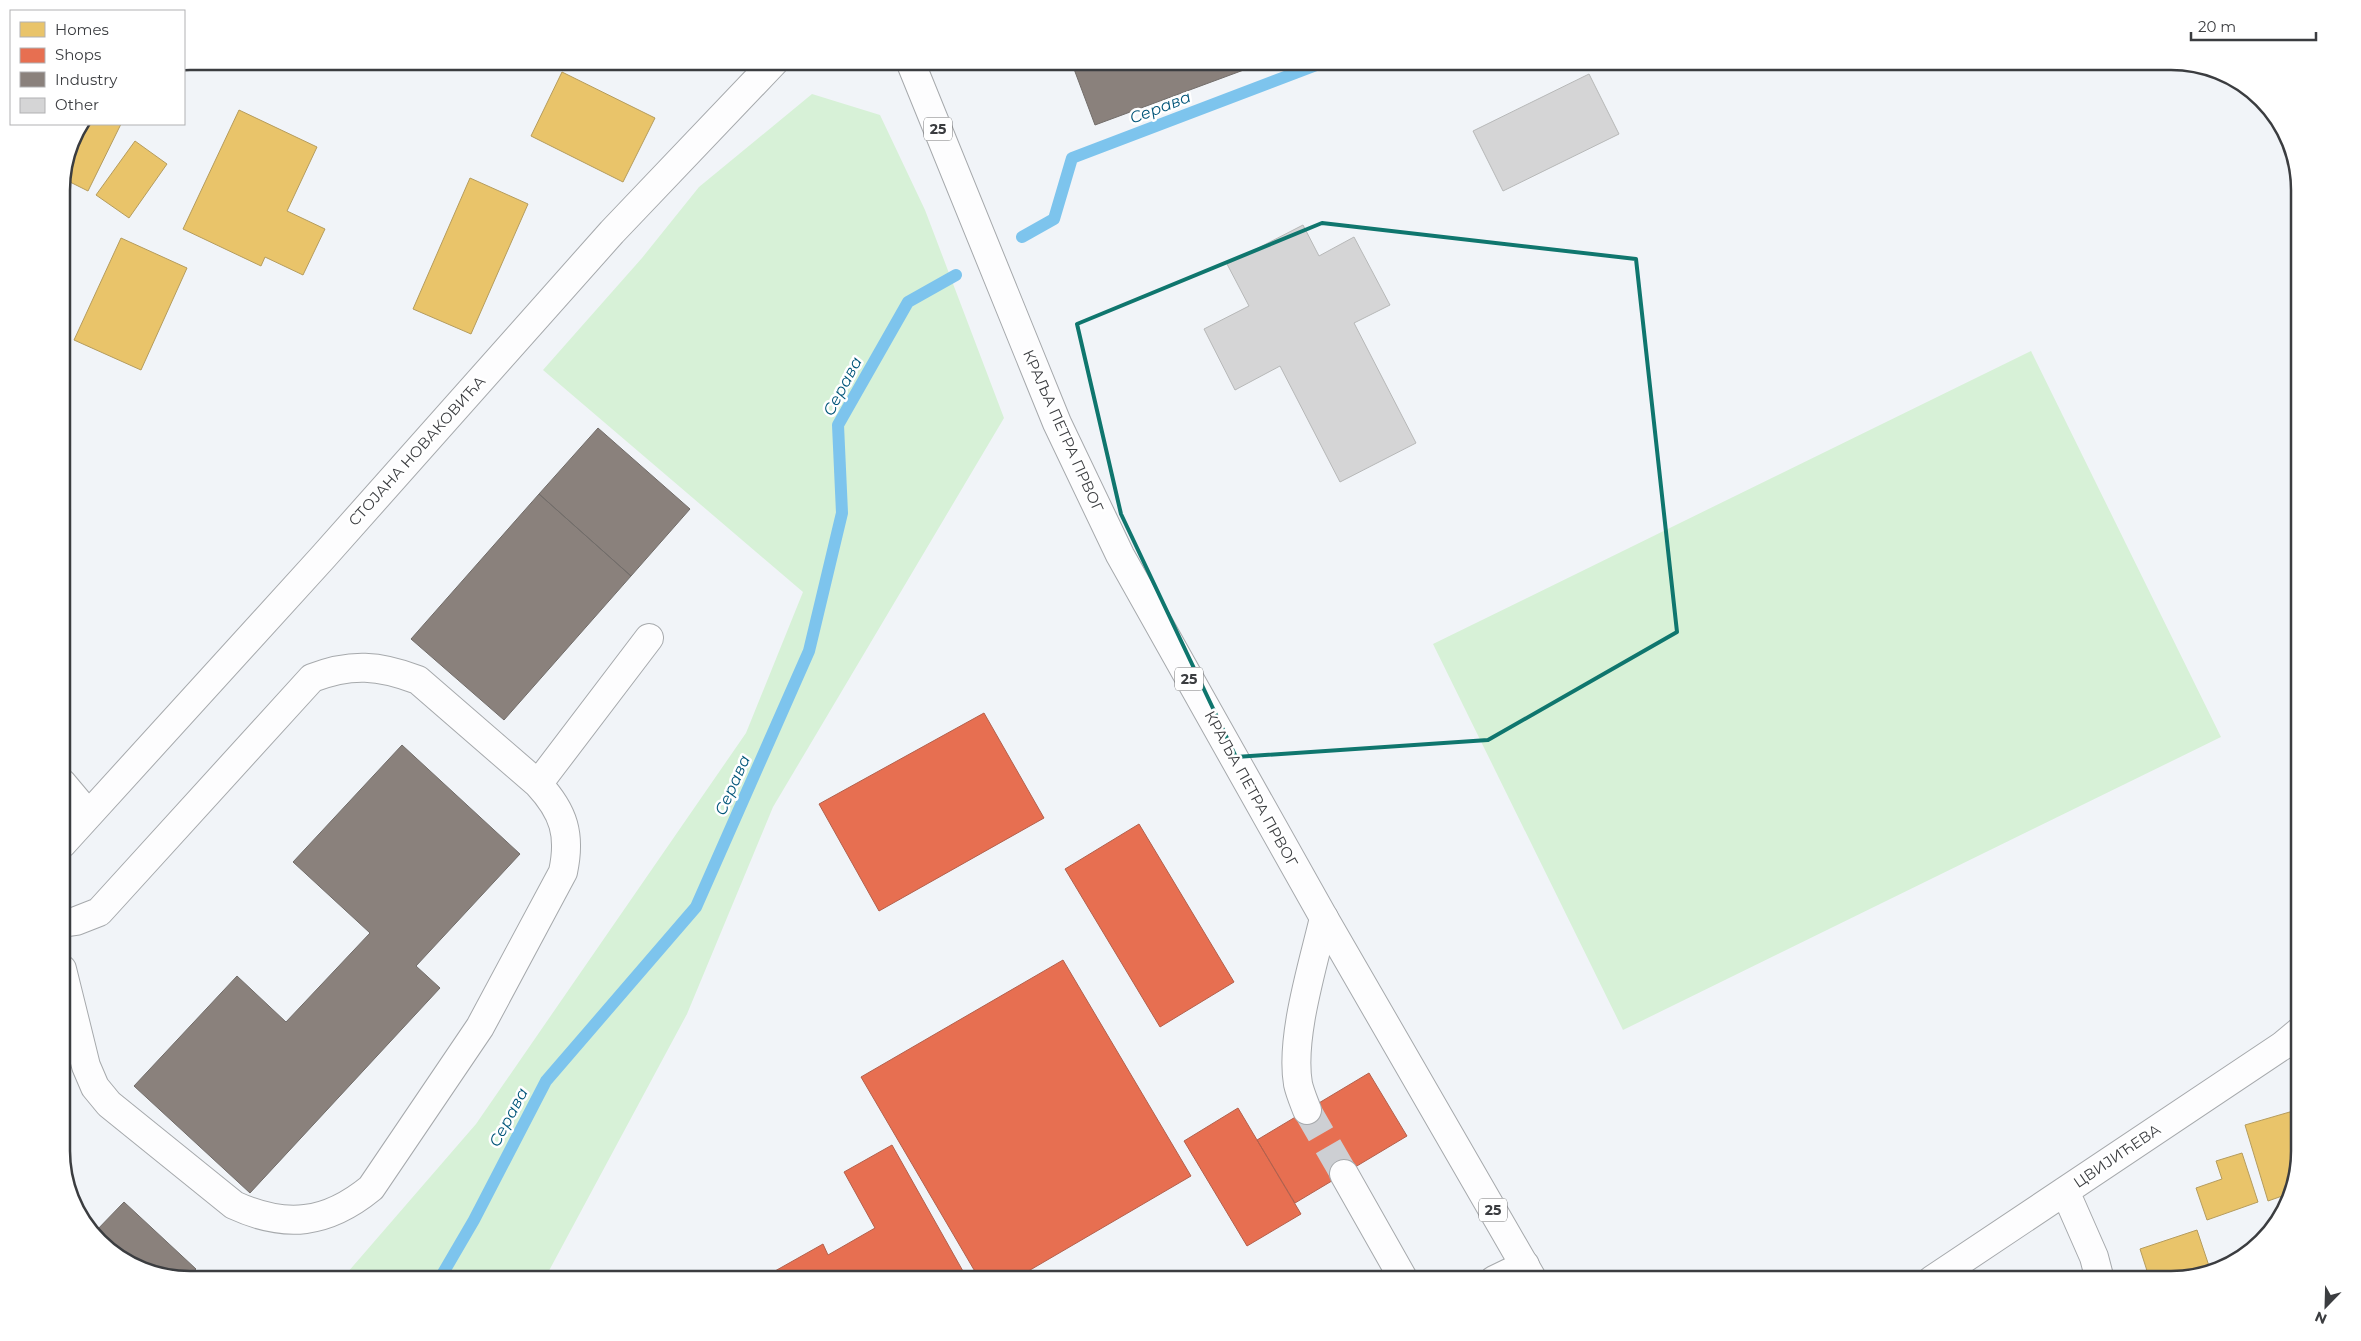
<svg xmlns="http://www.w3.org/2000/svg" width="2361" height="1341" viewBox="0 0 2361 1341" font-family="Montserrat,sans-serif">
  <rect width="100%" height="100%" fill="#f1f4f8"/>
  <path fill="#d7f1d7" d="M812,94L880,115L925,210L1004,418L773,807L687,1014L544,1280H341L476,1124L746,733L803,592L543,370L642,258L699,187Z
    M2031,351L2221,737L1623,1030L1433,644Z"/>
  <path fill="#e9c46a" stroke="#b59c5d" d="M242,61H259L256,68Z
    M562,72L655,118L623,182L531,136Z
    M239,110L317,147L287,211L325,229L303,275L265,257L261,266L183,229Z
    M82,124H121L88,191L62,178L71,141Z
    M135,141L167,164L129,218L96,195Z
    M470,178L528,204L471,334L413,309Z
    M121,238L187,268L141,370L74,340Z
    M2300,1109V1151L2288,1194L2268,1201L2245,1125Z
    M2242,1153L2258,1202L2207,1220L2196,1188L2222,1179L2216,1161Z
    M2197,1230L2210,1269L2171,1280H2150L2140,1249Z"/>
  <path fill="#e76f51" stroke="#b3604c" d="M984,713L1044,818L879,911L819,804Z
    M1139,824L1234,982L1160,1027L1065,869Z
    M1063,960L1191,1176L1013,1280H980L861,1077Z
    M1369,1073L1407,1136L1295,1203L1257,1140Z
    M1238,1108L1301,1214L1247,1246L1184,1141Z
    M892,1145L968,1280H759L823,1244L828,1255L875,1228L844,1172Z"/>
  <path fill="#8a817c" stroke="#726d6a" d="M1095,61H1268L1095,125L1074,69Z
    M598,428L690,509L631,576L539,494Z
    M539,494L631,576L504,720L411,639Z
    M402,745L520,854L416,966L440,988L250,1193L134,1086L237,976L286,1022L370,933L293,862Z
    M124,1202L196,1269L186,1279L126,1263L94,1233Z"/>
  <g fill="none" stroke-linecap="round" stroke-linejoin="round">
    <path stroke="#7dc4ed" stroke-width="12" d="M1022,237L1054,219L1072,158L1327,61
      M439,1280L474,1220L546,1081L696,907L809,651L842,513L838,425L908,302L956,275"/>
  </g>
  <path fill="#d5d5d6" stroke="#b7b8b8" d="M1589,74L1619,134L1503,191L1473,131Z
    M1303,225L1319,256L1354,237L1390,305L1354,323L1416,443L1340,482L1280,366L1235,390L1204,329L1249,306L1227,264Z"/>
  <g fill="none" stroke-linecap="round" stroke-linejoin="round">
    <path stroke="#cdcfd3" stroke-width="28" stroke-dasharray="28 14" stroke-linecap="butt" d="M1307,1110L1344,1174"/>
    <g stroke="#a6a9ac" stroke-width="30">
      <path id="minor" d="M62,783L88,814
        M538,784L649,638
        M62,844L324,556L612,232L775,61
        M62,923L76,921L99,912L312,678C351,663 379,665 418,680L538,784C564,812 571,835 563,872L480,1027L371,1188C327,1224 286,1229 234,1205L109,1104L95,1087L86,1066L62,969
        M1307,1110C1304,1102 1300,1093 1298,1084C1290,1038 1313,965 1324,918
        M1344,1174L1404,1280
        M2065,1191L2094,1257L2100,1280
        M1494,1280L1525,1265
        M1932,1280L2282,1046L2300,1031"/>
    </g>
    <g stroke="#a6a9ac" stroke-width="30">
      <path id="major" d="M910,61L1057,423L1120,555L1324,918L1533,1280"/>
    </g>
    <use href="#minor" stroke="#fdfdfe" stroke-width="28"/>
    <use href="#major" stroke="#fdfdfe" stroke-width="28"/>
  </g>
  <path fill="none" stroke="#0f766e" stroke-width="4" stroke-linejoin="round" d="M1322,223L1636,259L1677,632L1488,740L1236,757L1121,514L1077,324Z"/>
  <g text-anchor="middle" stroke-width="5" stroke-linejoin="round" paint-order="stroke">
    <g fill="#fff" stroke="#767779" stroke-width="1">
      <rect x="924" y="117.5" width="28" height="23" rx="4"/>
      <rect x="1175" y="667.5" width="28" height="23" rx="4"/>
      <rect x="1479" y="1198.5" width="28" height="23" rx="4"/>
    </g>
    <g font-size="14" font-weight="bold" fill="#3b3d40">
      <text x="938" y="134">25</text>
      <text x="1189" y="684">25</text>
      <text x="1493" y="1215">25</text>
    </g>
    <g font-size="15" fill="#3b3d40" stroke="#fff">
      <text transform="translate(1063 431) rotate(66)" y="5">КРАЉА ПЕТРА ПРВОГ</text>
      <text transform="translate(417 451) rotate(-48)" y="5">СТОЈАНА НОВАКОВИЋА</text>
      <text transform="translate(1251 789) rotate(61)" y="5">КРАЉА ПЕТРА ПРВОГ</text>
      <text transform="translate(2117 1156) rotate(-34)" y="5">ЦВИЈИЋЕВА</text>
    </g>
    <g font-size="16" font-style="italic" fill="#005579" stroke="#fff">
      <text transform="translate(1160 107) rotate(-21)" y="6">Серава</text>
      <text transform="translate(842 386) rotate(-62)" y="6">Серава</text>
      <text transform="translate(732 785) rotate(-66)" y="6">Серава</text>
      <text transform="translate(508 1117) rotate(-62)" y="6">Серава</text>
    </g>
  </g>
  <path d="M0 0H2361V1341H0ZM190 70H2171A120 120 0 0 1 2291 190V1151A120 120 0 0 1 2171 1271H190A120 120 0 0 1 70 1151V190A120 120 0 0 1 190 70Z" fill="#fff" fill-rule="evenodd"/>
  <path fill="none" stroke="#3b3d40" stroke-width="2.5" d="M190 70H2171A120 120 0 0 1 2291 190V1151A120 120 0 0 1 2171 1271H190A120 120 0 0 1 70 1151V190A120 120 0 0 1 190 70Z"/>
  <rect x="10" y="10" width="175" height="115" fill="#ffffff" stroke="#b1b1b3"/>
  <rect x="20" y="22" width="25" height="15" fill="#e9c46a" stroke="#b1b1b3"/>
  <text x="55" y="35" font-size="15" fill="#3b3d40">Homes</text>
  <rect x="20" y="48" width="25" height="15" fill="#e76f51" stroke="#b1b1b3"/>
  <text x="55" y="60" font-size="15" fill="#3b3d40">Shops</text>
  <rect x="20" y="72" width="25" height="15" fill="#8a817c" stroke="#b1b1b3"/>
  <text x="55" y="85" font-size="15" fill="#3b3d40">Industry</text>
  <rect x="20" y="98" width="25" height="15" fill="#d5d5d6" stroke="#b1b1b3"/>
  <text x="55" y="110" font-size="15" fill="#3b3d40">Other</text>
  <g transform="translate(2326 1306) rotate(203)" stroke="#ffffff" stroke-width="4" paint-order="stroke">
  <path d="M0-4L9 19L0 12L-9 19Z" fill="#3b3d40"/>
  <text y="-8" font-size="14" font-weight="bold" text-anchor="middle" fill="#3b3d40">N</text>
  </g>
  <path d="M2191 32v8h125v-8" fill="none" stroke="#3b3d40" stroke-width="2.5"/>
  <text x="2198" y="32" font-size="15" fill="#3b3d40" stroke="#ffffff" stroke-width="4" paint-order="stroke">20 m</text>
</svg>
